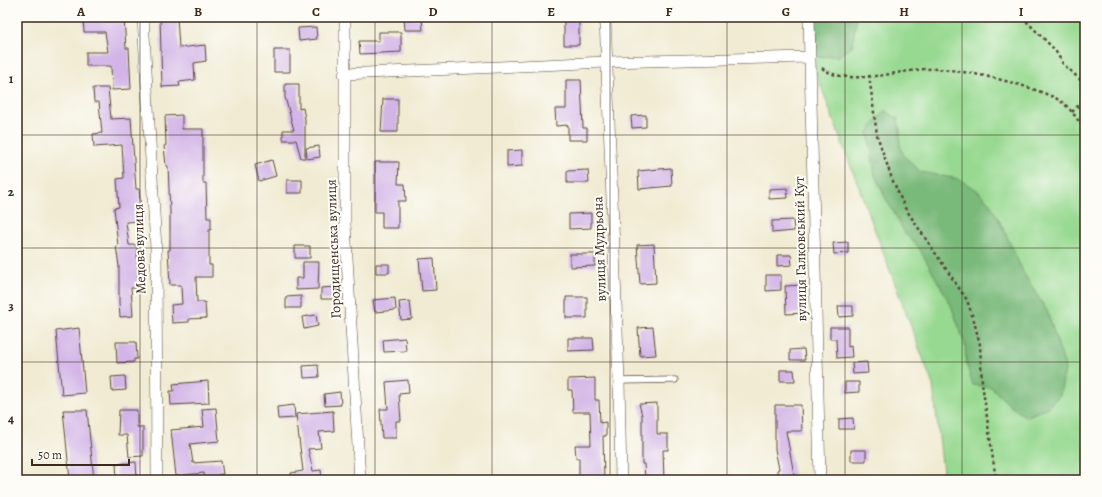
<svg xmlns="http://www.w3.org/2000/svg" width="1102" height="497" viewBox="0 0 1102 497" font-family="Alegreya,serif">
  <rect width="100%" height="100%" fill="#fdfcf7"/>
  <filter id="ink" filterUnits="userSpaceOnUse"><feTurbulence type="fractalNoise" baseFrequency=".025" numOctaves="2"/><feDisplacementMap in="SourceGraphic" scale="8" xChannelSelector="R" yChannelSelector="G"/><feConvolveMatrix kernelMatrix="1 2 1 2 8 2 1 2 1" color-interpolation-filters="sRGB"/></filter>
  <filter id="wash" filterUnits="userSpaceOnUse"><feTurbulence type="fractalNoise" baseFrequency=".012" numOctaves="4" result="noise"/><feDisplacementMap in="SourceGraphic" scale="16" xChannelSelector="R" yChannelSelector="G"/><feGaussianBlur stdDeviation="0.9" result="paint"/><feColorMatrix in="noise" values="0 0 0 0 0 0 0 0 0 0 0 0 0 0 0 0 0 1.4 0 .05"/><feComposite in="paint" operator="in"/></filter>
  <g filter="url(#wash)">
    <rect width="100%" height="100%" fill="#f1ebd3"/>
    <path fill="#97d990" stroke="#698257" d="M809,17H1085V480H944L933,385L810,57Z"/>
    <path fill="#79b97a" stroke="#5a724c" d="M809,17H857L852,46L839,56L810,57Z
      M885,110L898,119L900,130V145L904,156L921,172L958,179L977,190L989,202L1002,226L1024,274L1047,311L1064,363L1065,370L1060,395L1048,407L1026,417L1010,406L991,387L973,385L966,363L965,344L951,305L919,248L905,233L884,195L875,175L868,132Z"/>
    <g id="blocks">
      <path fill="#d2b4e7" d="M124,17L126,48H129L131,89L112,90L111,66H86V52H108L105,32H84L83,18Z
        M160,17H177L179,48L205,45L206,61L194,63L195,80L179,82L180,86L162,87Z
        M564,17H579V45H564Z
        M404,18H422L423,30H405Z
        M316,27L317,39L299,41L298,28Z
        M379,32H401V52L360,54L359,41H379Z
        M274,50H290V72H274Z
        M566,80H581L583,128H587V140H568V125L556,126L555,109H566Z
        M285,84H299V109L303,108L305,119V158H301L296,140H283V130H294L285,97Z
        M93,88H108L111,119L131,118L136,189H139L142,221L126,222L129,245H137L138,288H131L133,316L120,317L119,303V266L116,246H118L114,208L119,207L117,179L124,178L122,145L94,147L93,134L102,133L99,102H94Z
        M383,99H398V132H381Z
        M182,115V129H203V183H206L207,218H211V230H209V265H212V277H196L197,302H205L206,318L189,319V322L172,323L171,305L182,304L181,285H170L168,250H170V212L168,166H166L164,146L166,145L165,116Z
        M646,115V127L632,128L631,116Z
        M319,146L320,157L307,159L306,148Z
        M522,150V166L507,167V151Z
        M272,160L276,176L259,181L255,165Z
        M375,162H399L398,184H405L406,201H398V228H382V212H375Z
        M671,168L672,186L639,189L638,171Z
        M588,170L589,183H567V171Z
        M287,180H302V193H287Z
        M787,188L788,198L769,199V189Z
        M591,213V228L569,229V214Z
        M793,220L794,231L772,233V221Z
        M848,242V253L834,254L833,243Z
        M654,244L656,283L640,284L637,245Z
        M295,246H310V258H295Z
        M570,254H595V266L570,267Z
        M777,255H791L792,265L777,266Z
        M434,258L436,290L422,291L419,259Z
        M303,262H319L318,289L296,290V278H303Z
        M376,264H389V273H376Z
        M766,275H781V290L766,291Z
        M805,285L804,313L786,314L785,286Z
        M336,287V299H321V288Z
        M301,296V308H286V297Z
        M566,297H587V318H566Z
        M395,298L396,310L375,312L373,300Z
        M410,301L412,319L401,320L399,302Z
        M838,306H853V316L839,317Z
        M316,315L318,326L304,329L302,317Z
        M653,327L656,355L640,356L638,328Z
        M830,327H848V347L851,346L852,357L837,358L836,339H830Z
        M79,328L85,393L62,395L56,331Z
        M405,338L406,351L384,352L383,340Z
        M568,338H593L594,350L568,351Z
        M116,342H136L137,359H134V362L117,363Z
        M804,349L805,360H790V350Z
        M867,362L868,373L853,374L852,363Z
        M318,365L319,377L304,378L303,366Z
        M780,370H794L795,381H780Z
        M125,376L126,390L112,391L111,377Z
        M595,378V400H599L600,423L606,422V436H603L604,480H579V458H576L575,445H591L590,412H573L572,390H568V379Z
        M408,380L409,393L399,394L401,421H396V438H382L380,409H388L386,382Z
        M208,381L209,403L171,405L170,391H174L173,384Z
        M845,382H859V392L845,393Z
        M340,392L341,405L325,406L324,394Z
        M657,403V434H668V450H663L664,480H645L644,464H642V415L639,404Z
        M294,405L295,418L278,419L277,407Z
        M775,405H801L802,431H786L795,480H778L777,470L779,469L775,449Z
        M216,408L219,441L190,444L193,463L221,461L223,474L218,475V480H205L204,473L176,476L171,430L204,427L202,409Z
        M63,410H87L94,480H70Z
        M119,410H137V427H143V456L129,457L127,435H118Z
        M333,411L334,431L319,432L321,448L308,449L313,471L321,470L322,480H292L291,473L303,471L296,414Z
        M853,418L854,429H839V419Z
        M851,450H866V461H851Z
        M136,462L137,480H117L116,464Z"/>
    </g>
  </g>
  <g filter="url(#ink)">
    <use href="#blocks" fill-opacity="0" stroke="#564739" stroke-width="1"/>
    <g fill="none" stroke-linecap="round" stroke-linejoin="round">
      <g stroke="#564739" stroke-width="7">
        <path id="lane" d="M619,381L675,380"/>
      </g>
      <g stroke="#564739" stroke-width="12">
        <path id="street" d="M143,17L156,249L157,480
          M345,17V224L360,480
          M605,17L619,381L621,480
          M809,17L820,480
          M344,74L606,62L810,57"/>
      </g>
      <path stroke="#564739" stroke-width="2.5" stroke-dasharray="3 3" stroke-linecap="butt" d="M1022,17L1055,50L1063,64L1085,84
        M822,68C845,87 897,71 926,69C957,67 1032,85 1059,100C1070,107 1077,119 1085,130
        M869,75L877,135L892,179L905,208L967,300L974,321L980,345L982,383L996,480
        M1072,112L1085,99"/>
      <use href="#lane" stroke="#fff" stroke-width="5.5"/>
      <use href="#street" stroke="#fff" stroke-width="11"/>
    </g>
  </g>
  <path fill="none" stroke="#3b2a1e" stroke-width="1" stroke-opacity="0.55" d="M140,17V480M257,17V480M375,17V480M492,17V480M610,17V480M727,17V480M845,17V480M962,17V480M17,135H1085M17,248H1085M17,362H1085"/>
  <g text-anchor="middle" stroke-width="4" stroke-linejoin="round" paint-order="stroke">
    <g font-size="14" fill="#3b2a1e" stroke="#fdfcf7">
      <text transform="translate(139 249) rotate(-92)" y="5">Медова вулиця</text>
      <text transform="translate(333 249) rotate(-92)" y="5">Городищенська вулиця</text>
      <text transform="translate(599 249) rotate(-92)" y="5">вулиця Мудрьона</text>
      <text transform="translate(800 249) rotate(-91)" y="5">вулиця Галковський Кут</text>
    </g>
  </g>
  <rect width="1102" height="497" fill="none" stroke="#fdfcf7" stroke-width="44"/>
  <path d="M32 459v6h97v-6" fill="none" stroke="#3b2a1e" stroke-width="2"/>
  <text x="38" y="459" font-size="12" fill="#3b2a1e" stroke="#fdfcf7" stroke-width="3" paint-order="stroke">50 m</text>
  <rect x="22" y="22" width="1058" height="453" fill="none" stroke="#3b2a1e" stroke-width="1.5"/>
  <g font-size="13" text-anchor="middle" font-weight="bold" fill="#3b2a1e">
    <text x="81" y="16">A</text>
    <text x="198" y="16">B</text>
    <text x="316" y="16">C</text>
    <text x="433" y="16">D</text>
    <text x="551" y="16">E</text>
    <text x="669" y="16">F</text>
    <text x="786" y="16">G</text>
    <text x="904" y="16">H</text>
    <text x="1021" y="16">I</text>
    <text x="11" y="83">1</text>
    <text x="11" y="196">2</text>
    <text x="11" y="310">3</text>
    <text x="11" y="423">4</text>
  </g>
</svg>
